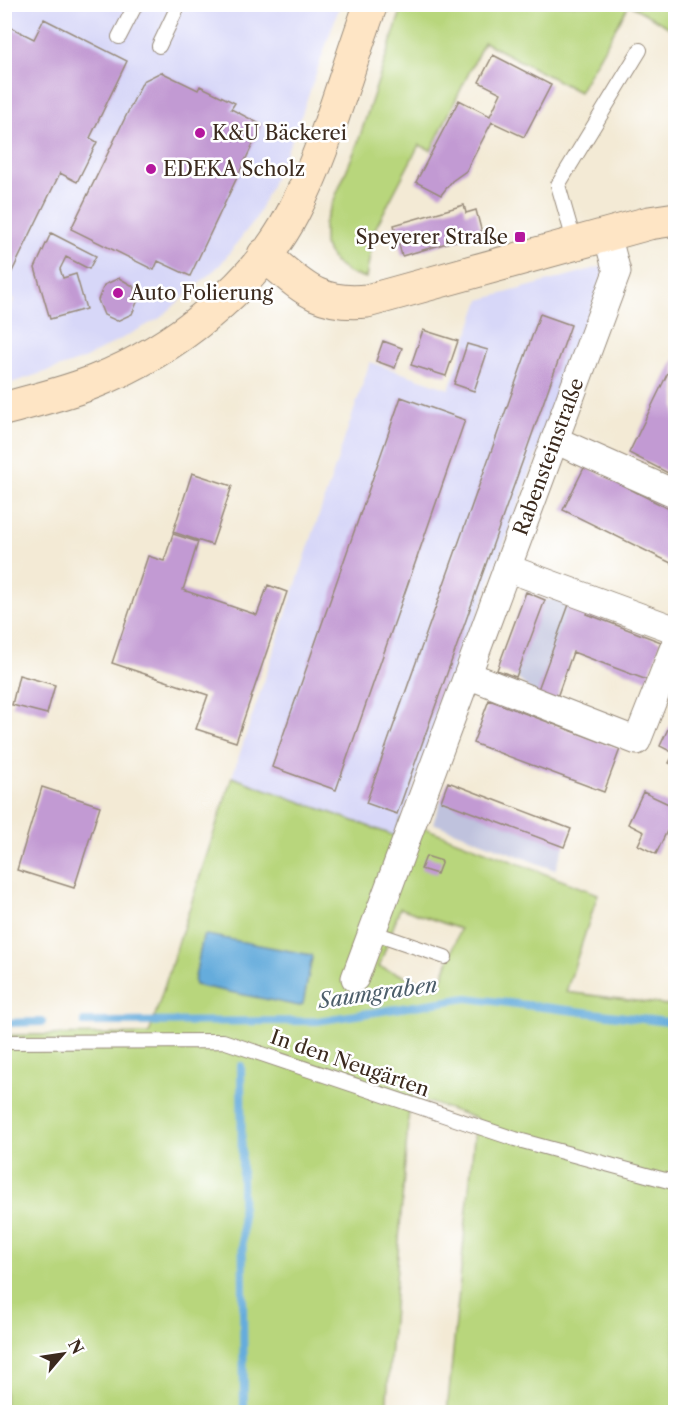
<svg xmlns="http://www.w3.org/2000/svg" width="680" height="1417" viewBox="0 0 680 1417" font-family="'Libre Caslon Text',serif">
  <rect width="100%" height="100%" fill="#fff"/>
  <filter id="ink" filterUnits="userSpaceOnUse"><feTurbulence type="fractalNoise" baseFrequency=".0167" numOctaves="2"/><feDisplacementMap in="SourceGraphic" scale="12" xChannelSelector="R" yChannelSelector="G"/><feConvolveMatrix kernelMatrix="1 2 1 2 8 2 1 2 1" color-interpolation-filters="sRGB"/></filter>
  <filter id="wash" filterUnits="userSpaceOnUse"><feTurbulence type="fractalNoise" baseFrequency=".008" numOctaves="4" result="noise"/><feDisplacementMap in="SourceGraphic" scale="24" xChannelSelector="R" yChannelSelector="G"/><feGaussianBlur stdDeviation="1.35" result="paint"/><feColorMatrix in="noise" values="0 0 0 0 0 0 0 0 0 0 0 0 0 0 0 0 0 1.4 0 .05"/><feComposite in="paint" operator="in"/></filter>
  <g filter="url(#wash)">
    <rect width="100%" height="100%" fill="#f3ead5"/>
    <path fill="#d7d7f8" d="M4,5H340L296,131L256,218L220,265L160,318L82,360L5,385V321L14,300L4,295Z
      M607,265L396,836L232,777L370,362L449,389L480,300Z"/>
    <path fill="#bfc2dd" d="M526,592L545,600L571,599L590,607L555,703L536,695L516,677Z
      M448,782L571,829L555,870L433,823Z"/>
    <path fill="#b8d67c" stroke="#7a804d" stroke-width="1.5" fill-rule="evenodd" d="M403,5H629L579,92L484,42L431,150L419,145L374,231L366,278L349,273L335,263L324,245V224L357,145Z
      M630,5H675V31Z
      M232,777L395,836L401,819L598,894L566,992L675,1006V1412H447L476,1118L410,1096L386,1412H5V1035L149,1034ZM400,908L460,929L439,988L379,967Z"/>
    <path fill="#65acdc" stroke="#506b7d" stroke-width="1.5" d="M207,935L311,955L312,958L303,1004L299,1006L195,985L194,982L203,936Z"/>
    <g fill="none" stroke-linecap="round" stroke-linejoin="round">
      <path stroke="#65acdc" stroke-width="8" d="M84,1022L317,1021L467,998L676,1023
        M4,1023L42,1022
        M241,1066L244,1412"/>
    </g>
    <g id="blocks">
      <path fill="#c29ad3" d="M44,19L127,61L90,138L97,142L77,182L60,173L6,284L4,283V24L34,39Z
        M493,55L551,85L524,137L492,122L466,171L452,181L441,195L416,182L459,100L490,116L501,93L479,82Z
        M161,72L198,90L200,86L235,103L231,109L262,125L190,276L158,261L154,270L71,229L143,81Z
        M464,205L466,213L476,210L482,233L402,256L394,225Z
        M51,233L96,256L89,269L66,257L60,269L63,278L76,274L86,309L50,319L35,268Z
        M119,278L133,286L138,300L132,314L117,321L104,315L98,300L104,285Z
        M540,314L571,325L397,814L366,803Z
        M423,330L458,341L446,376L411,365Z
        M383,341L402,348L395,368L376,361Z
        M467,344L488,350L474,391L454,384Z
        M675,358V457L668,473L629,453Z
        M401,397L465,420L336,790L272,767Z
        M585,466L675,512V565L563,510Z
        M192,473L232,486L212,545L173,532Z
        M173,534L198,542L183,590L257,615L268,585L287,592L236,742L196,729L208,695L112,663L148,556L164,561Z
        M526,592L545,600L516,677L497,670Z
        M571,599L590,607L587,614L661,642L647,680L573,652L555,703L536,695Z
        M4,634L9,636L5,650H4Z
        M19,675L55,685L47,714L12,705Z
        M489,700L620,749L604,792L473,743Z
        M675,714V766L669,763L674,753L660,746Z
        M448,782L571,829L564,847L441,801Z
        M42,787L100,806L74,888L17,870Z
        M643,792L675,807V814L656,854L638,845L644,832L628,824Z
        M426,856L442,861L437,874L421,869Z"/>
    </g>
  </g>
  <g filter="url(#ink)">
    <use href="#blocks" fill-opacity="0" stroke="#978a7a" stroke-width="1.5"/>
    <g fill="none" stroke-linecap="round" stroke-linejoin="round">
      <g stroke="#978a7a" stroke-width="16">
        <path id="lane" d="M119,37L136,4
          M159,46L179,4
          M575,244L558,185L640,50
          M372,932L445,957
          M4,1042L223,1041L515,1139L676,1183"/>
      </g>
      <g stroke="#978a7a" stroke-width="29">
        <g id="street">
          <path d="M555,440L676,494"/>
          <path d="M507,568L676,630"/>
          <path d="M468,675L637,741L676,642"/>
          <path id="s1" d="M355,978L617,272L607,235"/>
        </g>
      </g>
      <g stroke="#978a7a" stroke-width="35">
        <path id="secondary" d="M264,255C301,285 316,306 367,301L649,223L676,219
          M4,409C35,400 67,393 96,381C172,351 255,287 293,213C327,147 345,74 371,4"/>
      </g>
      <use href="#lane" stroke="#fff" stroke-width="14"/>
      <use href="#street" stroke="#fff" stroke-width="27"/>
      <use href="#secondary" stroke="#fee5c5" stroke-width="33"/>
    </g>
  </g>
  <g fill="#b5179e" stroke="#fff" stroke-width="2">
    <circle cx="200" cy="133" r="6"/>
    <circle cx="151" cy="169" r="6"/>
    <rect x="514" y="231" width="12" height="12" rx="3"/>
    <circle cx="118" cy="293" r="6"/>
  </g>
  <g text-anchor="middle" stroke-width="5" stroke-linejoin="round" paint-order="stroke">
    <g font-size="20" fill="#3b2a1e" stroke="#fff" text-anchor="start">
      <text x="212" y="140">K&amp;U Bäckerei</text>
      <text x="163" y="176">EDEKA Scholz</text>
      <text x="508" y="244" text-anchor="end">Speyerer Straße</text>
      <text x="130" y="300">Auto Folierung</text>
    </g>
    <g font-size="20" fill="#3b2a1e" stroke="#fff">
      <text dy="7" stroke="none"><textPath href="#s1" startOffset="556">Rabensteinstraße</textPath></text>
      <text transform="translate(350 1063) rotate(19)" y="7">In den Neugärten</text>
    </g>
    <g font-size="21" font-style="italic" fill="#4c5e6a" stroke="#fff">
      <text transform="translate(378 993) rotate(-8)" y="7">Saumgraben</text>
    </g>
  </g>
  <rect width="680" height="1417" fill="none" stroke="#fff" stroke-width="24"/>
  <g transform="translate(63 1354) rotate(61)" stroke="#ffffff" stroke-width="4.5" paint-order="stroke">
  <path d="M0-4.5L10 22L0 15L-10 22Z" fill="#3b2a1e"/>
  <text y="-9" font-size="16" font-weight="bold" text-anchor="middle" fill="#3b2a1e">N</text>
  </g>
</svg>
